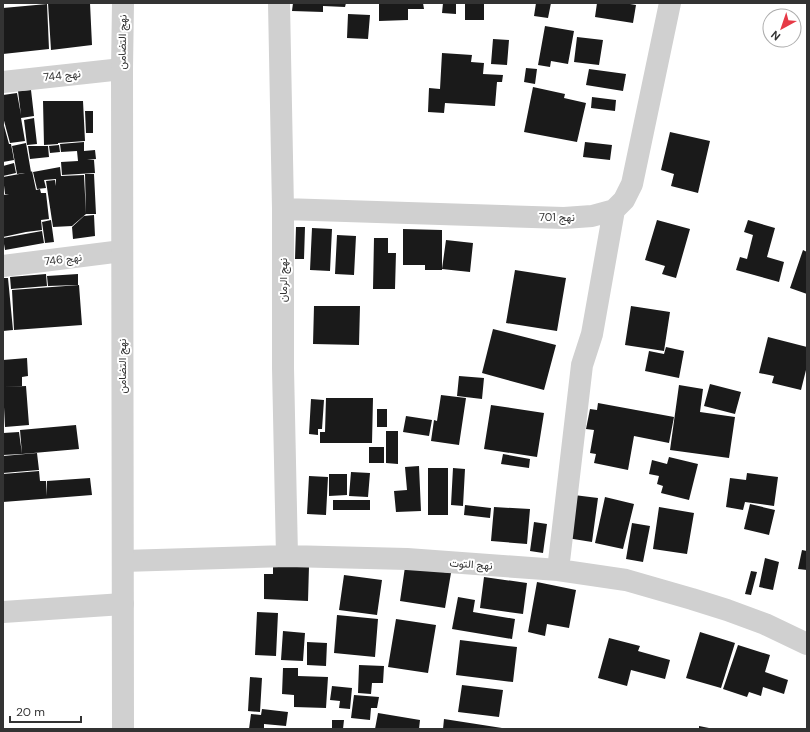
<svg xmlns="http://www.w3.org/2000/svg" width="810" height="732" viewBox="0 0 810 732" font-family="'DM Sans',Vazirmatn,sans-serif">
  <rect width="100%" height="100%" fill="#fff"/>
  <path fill="#1a1a1a" d="M48,3H90L92,45L51,50Z
    M293,3H346L345,7L323,6V12L292,11Z
    M379,3H423L424,9H408V20L379,21Z
    M443,3H456V14L442,13Z
    M465,3H484V20H465Z
    M536,3H551L548,18L534,16Z
    M597,3H624L636,5L633,23L595,17Z
    M47,4L49,49L3,54V8Z
    M348,14L370,15L368,39L347,38Z
    M545,26L574,31L568,64L551,61L550,67L538,65Z
    M577,37L603,40L599,65L574,62Z
    M493,39L509,40L507,65L491,64Z
    M442,53L472,55L471,62L484,63L483,74L503,75L502,82H497L495,106L445,103L444,113L428,112L429,88L440,89Z
    M526,68L537,69L535,84L524,82Z
    M589,69L626,74L623,91L586,85Z
    M533,87L565,94L564,98L586,103L577,142L524,132Z
    M31,90L34,116L21,118L25,141L10,143L3,117V95L17,93L21,115L18,91Z
    M592,97L616,100L615,111L591,108Z
    M43,101H83L85,141L58,143V144L44,145Z
    M85,111H93V133H86Z
    M34,118L37,144L27,145L24,120Z
    M3,122L9,144H11L14,160L3,162Z
    M670,132L710,141L698,193L671,186L674,174L661,170Z
    M84,142V151L95,150L96,159L87,160H94L95,173L62,175L61,162L78,161L77,151L61,152L60,144Z
    M585,142L612,145L610,160L583,157Z
    M26,143L31,172L32,171L36,190L40,189L41,193H46L49,219L41,220L42,230L26,232L23,218L26,232L3,237V195L9,194H5L3,177L25,173L17,174L12,146Z
    M59,145L60,152L50,153L49,146Z
    M28,146H48L49,157L30,159Z
    M14,163L16,173L3,176V166Z
    M60,167L61,176L84,175L86,214L72,226L53,227L46,181L55,180L56,186V179L44,180L46,188L37,189L33,172Z
    M85,174H94L96,214H86Z
    M94,215L95,236L73,239L72,227L84,216Z
    M51,220L54,242L45,243L42,222Z
    M657,220L690,229L676,278L662,274L665,266L645,260Z
    M748,220L775,228L767,257L784,262L779,282L736,270L740,257L747,259L753,235L744,232Z
    M296,227H305L304,259H295Z
    M312,228L332,229L330,271L310,270Z
    M403,229L442,230V270H425V265H403Z
    M42,231L44,243L5,250L3,238Z
    M337,235L356,236L354,275L335,274Z
    M374,238H388V253H396L395,289H373Z
    M446,240L473,243L470,272L442,269Z
    M803,250L807,252V294L790,288Z
    M515,270L566,278L557,331L506,323Z
    M46,274L47,286L11,289L10,277Z
    M78,274V285L48,286L47,276Z
    M3,278H8L13,330L3,331Z
    M79,285L82,325L14,330L12,290Z
    M314,306H360L359,345L313,344Z
    M631,306L670,312L664,351L625,345Z
    M493,329L556,345L544,390L482,373Z
    M768,337L807,347V366L801,390L772,383L774,376L759,373Z
    M666,347L684,351L679,378L645,371L649,351L664,354Z
    M27,358L28,376L22,377V386L3,387V360Z
    M459,376L484,378L482,399L457,396Z
    M710,384L741,392L735,414L704,406Z
    M679,385L703,389L700,412L735,417L729,458L670,450Z
    M26,386L29,425L5,427L3,387Z
    M441,395L466,398L459,445L431,441L434,420L437,421Z
    M326,398H373L372,443H320V432H325Z
    M311,399L324,400L322,429H318V435L309,434Z
    M598,403L674,417L669,443L634,436L628,470L594,463L596,454L590,453L594,430L586,429L590,409L597,410Z
    M491,405L544,413L537,457L484,449Z
    M377,409H387V427H377Z
    M406,416L432,420L429,436L403,432Z
    M76,425L79,449L22,454L20,430Z
    M386,431H398V464L386,463Z
    M19,432L22,454L3,455V433Z
    M369,447H384V463H369Z
    M37,453L39,470L3,473V456Z
    M503,454L530,459L529,468L501,464Z
    M669,457L698,464L689,500L661,493L663,486L657,484L659,476L649,474L652,460L667,464Z
    M419,466L421,511L396,512L394,491L407,490L405,467Z
    M428,468H448V515H428Z
    M453,468L465,469L463,506L451,505Z
    M39,471L40,481H46L47,496V481L90,478L92,495L3,502V474Z
    M351,472L370,473L368,497L349,496Z
    M747,473L778,477L774,506L745,502L743,510L726,507L730,478L746,480Z
    M329,474H347V495L329,496Z
    M309,476L328,477L326,515L307,514Z
    M574,495L598,498L592,542L567,538Z
    M605,497L634,504L623,549L595,543Z
    M333,500H370V510H333Z
    M750,504L775,510L769,535L744,529Z
    M465,505L491,508L490,518L464,515Z
    M494,507L530,509L527,544L491,541Z
    M659,507L694,513L687,554L653,549Z
    M534,522L547,524L543,553L530,551Z
    M632,523L650,526L643,562L626,559Z
    M802,550L807,551V570L798,569Z
    M765,558L779,562L773,590L759,587Z
    M273,564L309,566L308,601L264,599V574H273Z
    M405,567L451,573L445,608L400,601Z
    M751,571L757,572L751,595L745,594Z
    M344,575L382,580L377,615L339,610Z
    M484,577L527,583L523,614L480,608Z
    M537,582L576,590L569,628L547,624L545,636L528,632Z
    M458,597L475,600L473,612L515,619L512,639L452,629Z
    M257,612L278,613L276,656L255,655Z
    M337,615L378,619L375,657L334,653Z
    M396,619L436,625L428,673L388,667Z
    M283,631L305,633L303,661L281,660Z
    M700,632L735,643L721,688L686,678Z
    M609,638L640,646L638,651L670,660L665,679L631,670L627,686L598,678Z
    M460,640L517,647L513,682L456,675Z
    M307,642L327,643L326,666L307,665Z
    M738,645L770,655L765,672L788,680L784,694L763,687L761,696L749,692L747,697L723,689Z
    M359,665L384,666L383,683H372L371,694L358,693Z
    M283,668H298V676L328,677L326,708L294,707V695L282,694Z
    M250,677L262,678L260,712L248,711Z
    M462,685L503,690L499,717L458,712Z
    M332,686L352,688L350,709L339,708L340,701L330,700Z
    M354,695L379,697L377,708H371L370,720L351,718Z
    M262,709L288,712L286,726L264,724V729H249L251,714L261,715Z
    M378,713L420,720L419,729H375Z
    M444,719L502,728V729H443Z
    M332,720H344L343,729H332Z
    M699,726L709,728L708,729H699Z"/>
  <g fill="none" stroke-linecap="round" stroke-linejoin="round">
    <path stroke="#d0d0d0" stroke-width="22" d="M279,3L283,209V368L287,556
      M3,82L122,69
      M283,209L564,218L592,216L614,210L624,200L632,184L670,3
      M3,266L122,251
      M123,561L287,556L407,559L558,570L626,580L692,599L727,610L765,624L807,644
      M558,570L582,365L592,334L614,210
      M3,612L123,604"/>
    <path stroke="#d0d0d0" stroke-width="22" d="M123,729L122,69L123,3"/>
  </g>
  <g text-anchor="middle" stroke-width="4" stroke-linejoin="round" paint-order="stroke">
    <g font-size="11" fill="#333" stroke="#fff">
      <text transform="translate(122 42) rotate(-89)" y="4">نهج التضامن</text>
      <text transform="translate(62 75) rotate(-6)" y="4">نهج 744</text>
      <text x="557" y="221">نهج 701</text>
      <text transform="translate(63 259) rotate(-7)" y="4">نهج 746</text>
      <text transform="translate(283 280) rotate(-90)" y="4">نهج الرمان</text>
      <text transform="translate(122 366) rotate(-90)" y="4">نهج التضامن</text>
      <text transform="translate(471 564) rotate(4)" y="4">نهج التوت</text>
    </g>
  </g>
  <rect width="810" height="732" fill="none" stroke="#333333" stroke-width="8"/>
  <g transform="translate(782 28) rotate(220)"><circle r="19" fill="#ffffff" stroke="#adadad"/>
  <path d="M0-3L7 15L0 10L-7 15Z" fill="#e63946"/>
  <text y="-6" font-size="11" font-weight="bold" text-anchor="middle" fill="#333333">N</text>
  </g>
  <path d="M10 716v6h71v-6" fill="none" stroke="#333333" stroke-width="2"/>
  <text x="16" y="716" font-size="12" fill="#333333" stroke="#ffffff" stroke-width="3" paint-order="stroke">20 m</text>
</svg>
